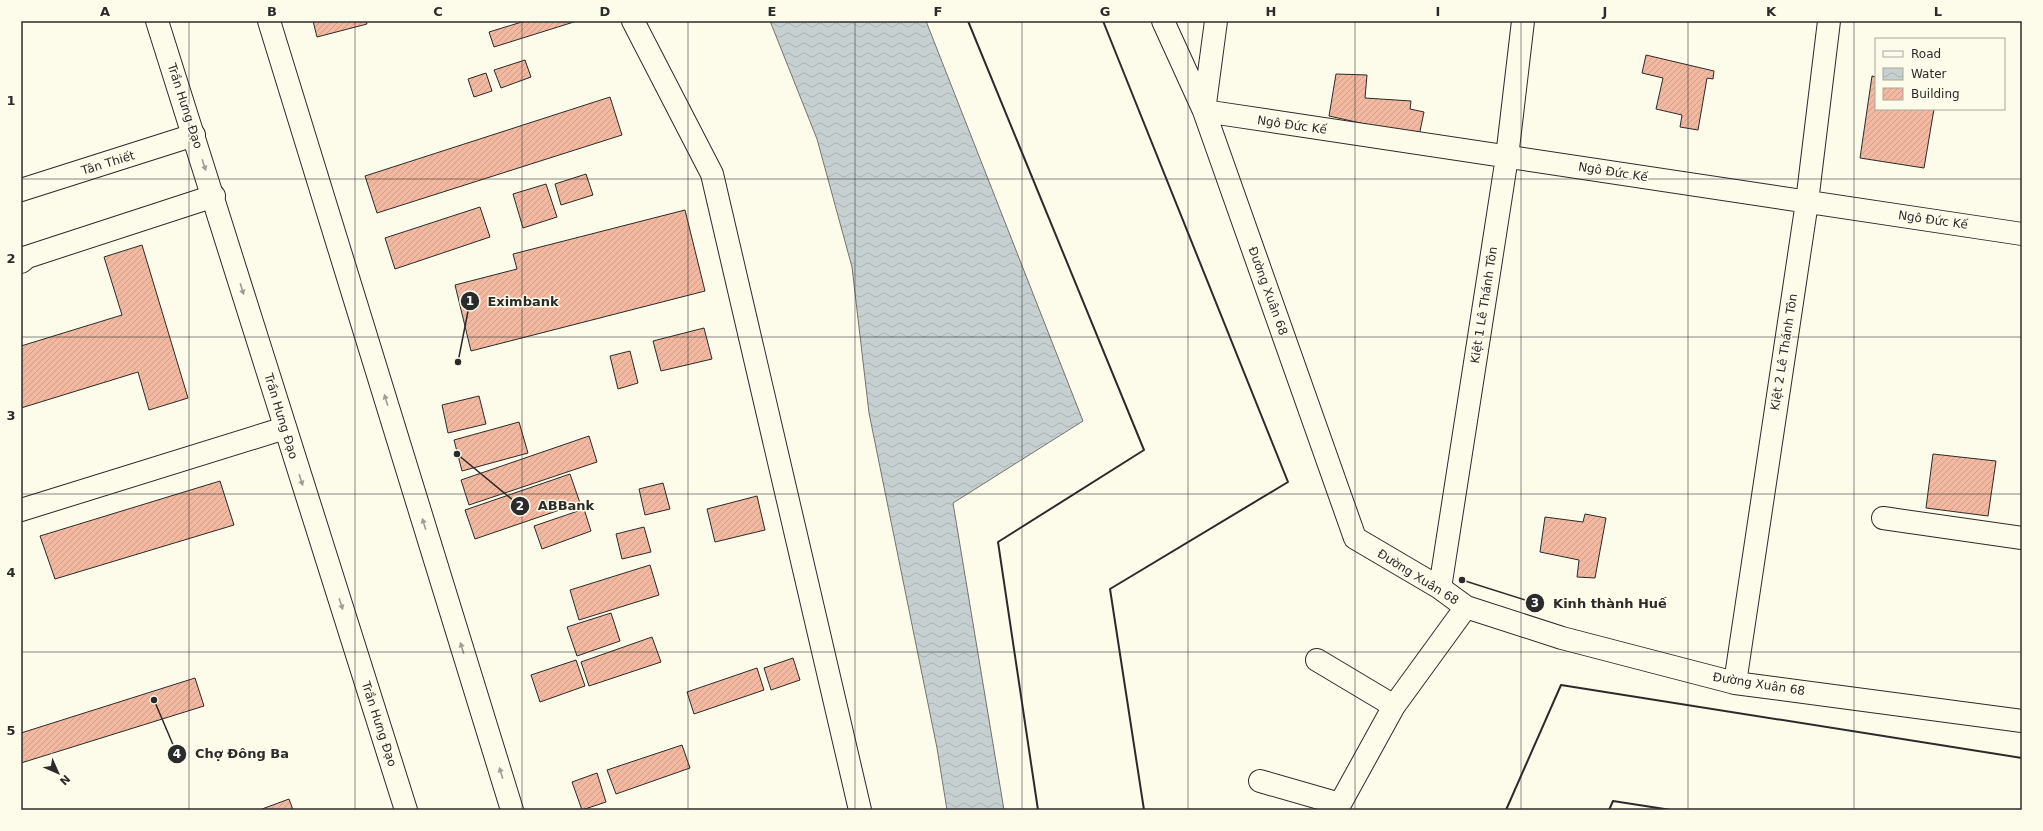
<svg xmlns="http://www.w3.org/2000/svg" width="2043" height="831" viewBox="0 0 2043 831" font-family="'DejaVu Sans',sans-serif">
  <defs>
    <pattern id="water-waves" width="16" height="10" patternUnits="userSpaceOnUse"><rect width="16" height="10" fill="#c7d0d0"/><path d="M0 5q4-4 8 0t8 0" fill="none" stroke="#abb3b3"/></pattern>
    <pattern id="building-hatch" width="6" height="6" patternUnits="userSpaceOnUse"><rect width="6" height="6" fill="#f2b8a0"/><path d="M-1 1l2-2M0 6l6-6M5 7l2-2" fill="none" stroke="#d09e8a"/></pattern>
  </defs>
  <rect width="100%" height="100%" fill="#fdfbea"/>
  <path fill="url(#water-waves)" stroke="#74746e" d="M770,21H926L1083,421L953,503L1004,810H947L937,748L869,413L852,267L817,139Z"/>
  <path fill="url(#building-hatch)" stroke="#2b2b2b" d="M313,21H366L367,24L317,37Z
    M525,21H577L494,47L489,32Z
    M1646,55L1714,71L1713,79L1707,78L1698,130L1680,127L1682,115L1656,109L1663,78L1642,73Z
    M525,60L531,77L501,88L494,70Z
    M486,73L492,91L474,97L468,79Z
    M1336,74L1367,75L1365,98L1411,101L1410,109L1424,112L1419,136L1329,116Z
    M1872,76L1876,77V109H1934L1924,168L1860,158Z
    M610,97L622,135L377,213L365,176Z
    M586,174L593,195L561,205L555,184Z
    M546,184L557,217L523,228L513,194Z
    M480,207L490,237L395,269L385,238Z
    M685,210L705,291L471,351L455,285L517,269L513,254Z
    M142,245L188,398L149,410L138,372L21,408V346L122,315L104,257Z
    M704,328L712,359L661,371L653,341Z
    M630,351L638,383L618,389L610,356Z
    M479,396L486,424L448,433L442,405Z
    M519,422L528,453L462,471L454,440Z
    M589,436L597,462L469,505L461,480Z
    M1933,454L1996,461L1988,516L1926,508Z
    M570,474L580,503L475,539L465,510Z
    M220,481L234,525L55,579L40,536Z
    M663,483L670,509L645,515L639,489Z
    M757,496L765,530L715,542L707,509Z
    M584,509L591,531L542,549L534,526Z
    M1585,514L1606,518L1595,578L1577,577L1579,560L1540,552L1545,517L1583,522Z
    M644,527L651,552L622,559L616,534Z
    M650,565L659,595L579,620L570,590Z
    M611,613L620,641L577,656L567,627Z
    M652,637L661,662L589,686L581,662Z
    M793,658L800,680L771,690L764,668Z
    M576,660L585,686L540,702L531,675Z
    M757,668L764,690L694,714L687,692Z
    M195,678L204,706L21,763V733Z
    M682,745L690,768L616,794L607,770Z
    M597,773L606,802L582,810L572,782Z
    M289,799L293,810H262V809Z"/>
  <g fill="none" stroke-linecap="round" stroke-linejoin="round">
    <g stroke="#2b2b2b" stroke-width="24">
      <path id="minor" d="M633,21L712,174L860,810
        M1163,21L1204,111L1355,538L1440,588L1466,607L1562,638L1735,683L2022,721
        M1216,21L1204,111L2022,234
        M21,190L194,135
        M21,262L27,257L214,196
        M21,510L285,428
        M1883,518L2022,538
        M1440,588L1507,157L1523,21
        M1317,660L1394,706
        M1735,683L1807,202L1829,21
        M1260,781L1340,804L1394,706L1466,607"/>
    </g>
    <g stroke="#2b2b2b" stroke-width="24">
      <path id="major" d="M157,21L406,810
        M269,21L512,810"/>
    </g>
    <use href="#minor" stroke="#fdfbea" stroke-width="22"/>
    <use href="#major" stroke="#fdfbea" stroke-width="22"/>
    <path stroke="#2b2b2b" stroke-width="2" d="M968,21L1144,450L998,542L1038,810
      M1103,21L1288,482L1110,589L1144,810
      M1506,810L1561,685L2022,758
      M1609,810L1613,801L1671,810"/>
  </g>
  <defs><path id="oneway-solid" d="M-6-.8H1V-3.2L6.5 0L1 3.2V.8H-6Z"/></defs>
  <g fill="#9e9d94">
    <use href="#oneway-solid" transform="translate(204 165) rotate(72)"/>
    <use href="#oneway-solid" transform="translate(242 289) rotate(73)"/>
    <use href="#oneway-solid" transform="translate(386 400) rotate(-107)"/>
    <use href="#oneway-solid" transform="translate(301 480) rotate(72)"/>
    <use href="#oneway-solid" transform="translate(424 524) rotate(-107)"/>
    <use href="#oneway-solid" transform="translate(341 604) rotate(72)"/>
    <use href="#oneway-solid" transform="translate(462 648) rotate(-107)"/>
    <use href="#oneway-solid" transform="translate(501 773) rotate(-107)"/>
  </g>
  <path fill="none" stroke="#2b2b2b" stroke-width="1" stroke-opacity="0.55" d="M189,21V810M355,21V810M522,21V810M688,21V810M855,21V810M1022,21V810M1188,21V810M1355,21V810M1521,21V810M1688,21V810M1854,21V810M21,179H2022M21,337H2022M21,494H2022M21,652H2022"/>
  <g text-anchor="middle" stroke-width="3" stroke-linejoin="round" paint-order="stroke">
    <g font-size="12" fill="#2b2b2b" stroke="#fdfbea">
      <text transform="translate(185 106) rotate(72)" y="4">Trần Hưng Đạo</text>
      <text transform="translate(1292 125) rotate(8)" y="4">Ngô Đức Kế</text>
      <text transform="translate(108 163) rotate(-17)" y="4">Tân Thiết</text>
      <text transform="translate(1613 172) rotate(9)" y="4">Ngô Đức Kế</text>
      <text transform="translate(1933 220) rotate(8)" y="4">Ngô Đức Kế</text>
      <text transform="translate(1268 291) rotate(70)" y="4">Đường Xuân 68</text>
      <text transform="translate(1484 305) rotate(-81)" y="4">Kiệt 1 Lê Thánh Tôn</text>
      <text transform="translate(1784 352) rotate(-81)" y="4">Kiệt 2 Lê Thánh Tôn</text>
      <text transform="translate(281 416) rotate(73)" y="4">Trần Hưng Đạo</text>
      <text transform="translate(1418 577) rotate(32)" y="4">Đường Xuân 68</text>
      <text transform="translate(1759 684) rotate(9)" y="4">Đường Xuân 68</text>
      <text transform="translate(379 724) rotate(72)" y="4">Trần Hưng Đạo</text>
    </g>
  </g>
  <path fill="none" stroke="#2b2b2b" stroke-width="1.5" d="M458 362L470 301M457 454L520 506M1462 580L1535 603M154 700L177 754"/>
  <g fill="#2b2b2b" stroke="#fdfbea" stroke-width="1.5">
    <circle cx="458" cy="362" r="4"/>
    <circle cx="457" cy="454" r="4"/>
    <circle cx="1462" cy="580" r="4"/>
    <circle cx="154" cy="700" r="4"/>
    <circle cx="470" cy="301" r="10"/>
    <circle cx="520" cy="506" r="10"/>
    <circle cx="1535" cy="603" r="10"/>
    <circle cx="177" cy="754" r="10"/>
  </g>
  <g font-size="12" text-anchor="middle" font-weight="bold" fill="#fff">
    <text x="470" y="305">1</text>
    <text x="520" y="510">2</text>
    <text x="1535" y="607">3</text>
    <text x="177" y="758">4</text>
  </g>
  <g font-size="13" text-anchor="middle" font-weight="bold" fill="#2b2b2b" stroke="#fdfbea" stroke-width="3" stroke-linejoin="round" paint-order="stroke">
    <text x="523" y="306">Eximbank</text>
    <text x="566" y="510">ABBank</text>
    <text x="1610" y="608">Kinh thành Huế</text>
    <text x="242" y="758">Chợ Đông Ba</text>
  </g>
  <rect width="2043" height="831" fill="none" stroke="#fdfbea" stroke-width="44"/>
  <rect x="1875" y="38" width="130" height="72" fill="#fdfbea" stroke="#a9a89e"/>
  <rect x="1883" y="51" width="20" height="6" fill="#fdfbea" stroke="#a9a89e"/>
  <text x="1911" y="58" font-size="12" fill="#2b2b2b">Road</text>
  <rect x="1883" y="68" width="20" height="12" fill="url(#water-waves)" stroke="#a9a89e"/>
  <text x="1911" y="78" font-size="12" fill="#2b2b2b">Water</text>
  <rect x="1883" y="88" width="20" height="12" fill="url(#building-hatch)" stroke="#a9a89e"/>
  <text x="1911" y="98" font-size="12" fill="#2b2b2b">Building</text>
  <g transform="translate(58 773) rotate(135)" stroke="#fdfbea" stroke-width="3" paint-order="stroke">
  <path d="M0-3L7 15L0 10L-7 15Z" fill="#2b2b2b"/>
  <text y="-6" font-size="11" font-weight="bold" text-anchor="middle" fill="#2b2b2b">N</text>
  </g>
  <rect x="22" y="22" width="1999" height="787" fill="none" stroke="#2b2b2b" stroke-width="1.5"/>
  <g font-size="13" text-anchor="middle" font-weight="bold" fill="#2b2b2b">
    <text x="105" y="16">A</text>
    <text x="272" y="16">B</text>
    <text x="438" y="16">C</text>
    <text x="605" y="16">D</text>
    <text x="772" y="16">E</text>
    <text x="938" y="16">F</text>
    <text x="1105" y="16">G</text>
    <text x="1271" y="16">H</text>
    <text x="1438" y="16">I</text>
    <text x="1605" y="16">J</text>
    <text x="1771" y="16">K</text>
    <text x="1938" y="16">L</text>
    <text x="11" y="105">1</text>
    <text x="11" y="263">2</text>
    <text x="11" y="420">3</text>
    <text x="11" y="577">4</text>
    <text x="11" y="735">5</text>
  </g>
</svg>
